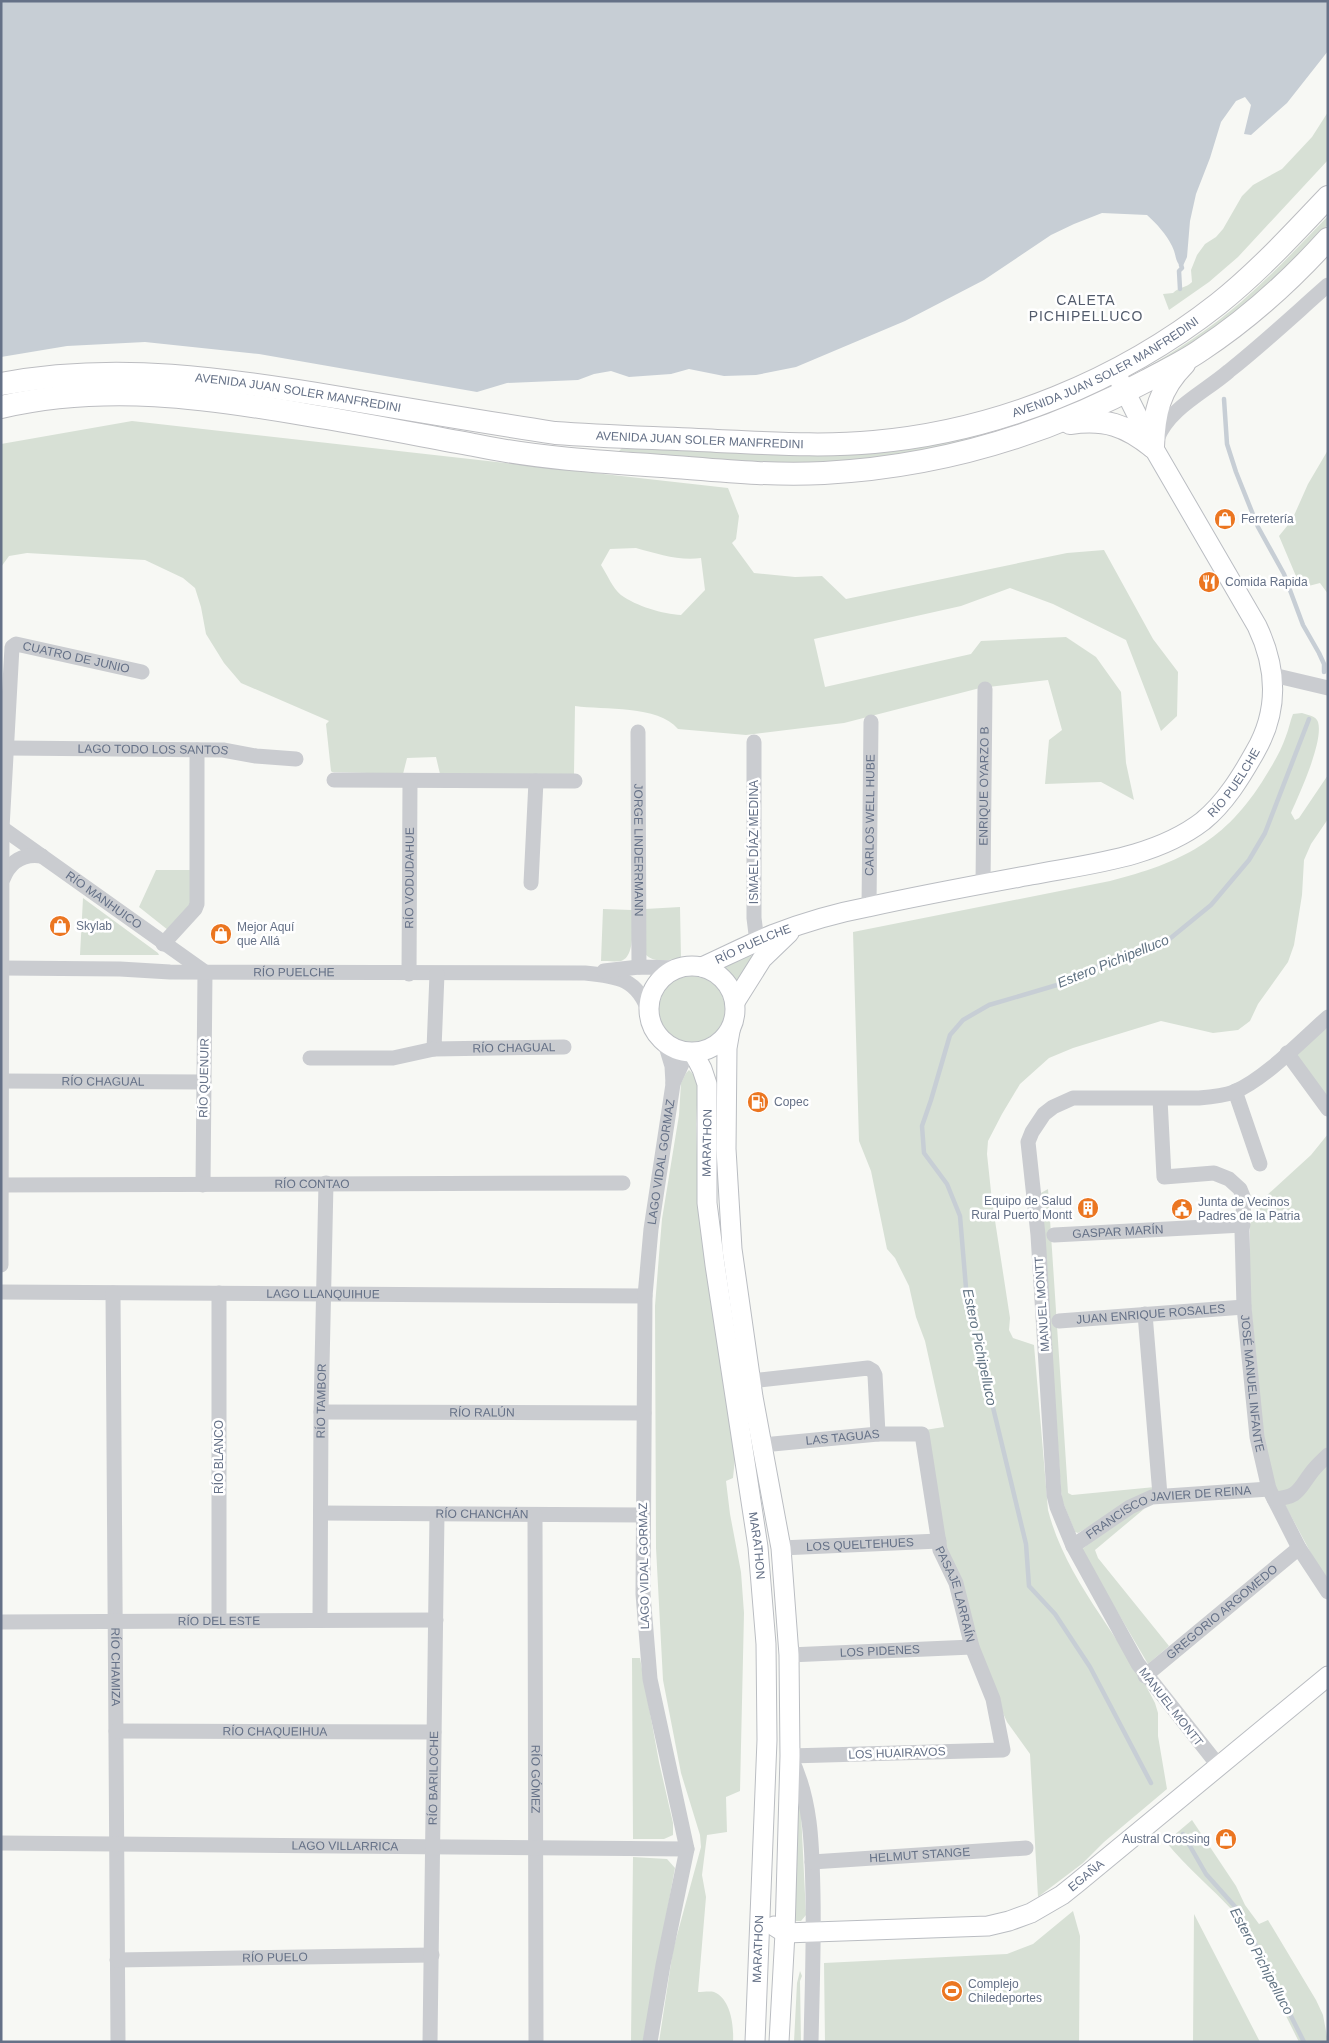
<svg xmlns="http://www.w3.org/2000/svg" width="1329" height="2043" viewBox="0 0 1329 2043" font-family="Arial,sans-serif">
  <rect width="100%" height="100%" fill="#f7f8f4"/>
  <path fill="#d7e0d5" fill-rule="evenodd" d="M1328,112V160L1238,257L1209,282L1169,310L1163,294L1173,293C1179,287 1186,288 1192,282L1191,270L1197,255L1205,244L1216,237L1223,229L1242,196L1253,185L1282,169L1312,137Z
    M1328,216V225L1326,227C1289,266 1250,302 1207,333C1186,348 1163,360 1141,373V371C1176,351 1211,328 1241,302C1272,275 1300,245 1328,216Z
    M132,421L728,488L739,516L736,539L732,543L754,573L795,577L822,576L846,599L1067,553L1104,550L1153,639L1178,672L1177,716L1161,731L1126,640L1053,604L1010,588L961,606L814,639L825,687L971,654L981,641L1066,637L1096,657L1121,692L1126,763L1134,800L1101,782L1045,784L1049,740L1062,730L1048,680L980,688L844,723L746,735L678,729C658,705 604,710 575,706L574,774H440L436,757L407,758L403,774L332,772L331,771L326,724L329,721L241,683L224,663L206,634L201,607L195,588L183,578L145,560L27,553L9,556L1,567V444ZM636,548C658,554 679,561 701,558L705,590L681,615C663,614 636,606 621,595C613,589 607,574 601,565L610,549Z
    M1000,431L992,436L876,459L801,463L731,461L619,451L622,448L979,434Z
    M1328,450V594L1320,583L1301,588L1279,536L1292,520L1308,484Z
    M1302,713C1308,715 1316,716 1318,722C1324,741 1299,795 1291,813L1295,820L1299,818L1328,775V819L1311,844L1304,860L1302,895L1294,945L1288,962L1258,1004L1250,1021L1238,1030L1213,1033L1161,1021L1073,1048L1049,1058L1020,1084L1002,1114L988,1141L987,1154L992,1201L1010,1318L1009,1330L1013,1338L1034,1345L1048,1510C1066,1581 1123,1639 1155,1703L1158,1713V1736L1167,1789L1104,1842L1083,1863L1038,1897L1030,1754L1007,1722L996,1698L945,1547L925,1430L944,1427L925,1341L916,1317L909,1286L895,1258L887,1249L871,1171L859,1141L853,932L1110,881C1181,863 1226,841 1265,777C1273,764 1281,751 1286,736C1289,729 1290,721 1293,714Z
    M156,870H191L190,908L168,930L139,907Z
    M83,898L158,953L159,955H80Z
    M680,907L681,958C668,960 655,964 645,954V909Z
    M603,909L632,910C632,922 636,957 621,961C615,962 607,961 601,961Z
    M751,955L753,957L738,985L731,974L722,967Z
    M659 1009a33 33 0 1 1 66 0a33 33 0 1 1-66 0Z
    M1328,1027V1101L1295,1054Z
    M689,1070L697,1078L698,1086L696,1124L698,1189L735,1458L733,1478L726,1481L730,1514L741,1572L744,1613L740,1791L726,1797L727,1832L707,1835L702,1875L706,1897L698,1992C703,1992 710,1991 714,1992C731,1999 734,2026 733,2042H659L673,1950L701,1847L700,1835L681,1773L663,1680L656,1548L655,1306L659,1255L662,1219L679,1115L681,1083L686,1073Z
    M1328,1134V1585L1276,1488L1264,1442L1250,1295V1224L1256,1209L1265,1197L1311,1155Z
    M1048,1189L1068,1493L1072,1495L1155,1487L1152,1491L1078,1533L1075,1532L1062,1500L1061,1491L1041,1193Z
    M1144,1509L1095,1550L1098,1558L1169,1646L1148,1664L1081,1550L1091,1542L1138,1510Z
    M632,1658H640L659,1762L673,1823V1835L664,1839H633Z
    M795,1788L801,1812L806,1915L801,1921H794Z
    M1192,1820L1236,1886L1245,1905L1259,1924L1268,1920L1316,2000L1323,2015L1328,2042H1299L1234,1912C1212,1888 1187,1868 1166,1842Z
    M633,1857L667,1859L675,1868L643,2042H631Z
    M1073,1911L1080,1936L1079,2042H825L824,1963L1007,1954L1033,1944Z
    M1194,1914L1260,2042H1193Z
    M800,1971L802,1976L800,1981L801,2042H794L797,1983Z"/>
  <path fill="#c7ced5" d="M1,1H1328V51L1287,103L1251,135L1244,134L1251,105L1245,97L1236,101L1221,122L1210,158L1196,194L1190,221L1187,257L1182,268C1174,260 1177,256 1172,246C1166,234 1157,224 1147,215L1102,213L1074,224L1051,235L984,280L905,321L796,367L756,375L724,376L689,369L671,374L629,377L611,371L594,374L578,380L507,383L477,392L259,354L145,342L67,346L1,357Z"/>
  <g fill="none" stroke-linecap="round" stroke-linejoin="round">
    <path stroke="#c7ced5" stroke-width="4.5" d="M1180,289L1179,271L1182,268L1181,265
      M1224,399L1227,444L1236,472L1258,527L1284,574L1303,625L1319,653L1324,664V672
      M1151,1783L1090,1667L1055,1614L1029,1586L1026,1544L967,1300L960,1216L947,1184L924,1153L922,1126L931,1100L950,1035L963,1020L989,1005L1057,985L1085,971L1167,941L1211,905L1249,860L1265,833L1309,719
      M1183,1834L1206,1874L1238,1910L1304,2042"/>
    <g stroke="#babdc2" stroke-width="21">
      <g id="major">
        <circle cx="692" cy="1009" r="43"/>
        <path id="s33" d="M702,967C726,956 750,944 774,934C805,922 836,913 868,907C922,895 977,885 1031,875C1088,864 1155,858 1203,821C1225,803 1241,777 1255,752C1279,711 1277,668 1257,626L1153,447L1115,371"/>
        <path d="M735,1002L762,959L789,933"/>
        <path d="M730,1031L727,1048L726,1149L732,1249L753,1397L781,1548L789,1655L790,1756L785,1933L779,2042"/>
        <path id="s34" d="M694,1054L702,1069L707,1084V1203L715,1265L758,1547L766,1644L767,1740L755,2042"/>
        <path id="s35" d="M774,1926L785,1933L988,1926L1009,1921L1031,1913L1062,1895L1077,1883L1328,1676"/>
      </g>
    </g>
    <g stroke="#bcbdc1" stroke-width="24">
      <g id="highway">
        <path id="s36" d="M1,384C115,362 228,379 341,398C412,410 483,422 555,433C609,437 662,438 717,441C769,443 821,447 874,442C998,431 1120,381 1218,304C1258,272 1293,234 1328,197"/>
        <path d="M1,407C105,383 205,397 308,415C364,424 419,435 474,445C536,458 600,462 663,466C716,470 770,476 824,473C937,467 1046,435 1146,381C1164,371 1184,362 1201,350C1248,319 1290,281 1328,239"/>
        <path d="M1070,423C1105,418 1126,425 1153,447"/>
        <path d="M1153,447C1154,413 1159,389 1184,364"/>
      </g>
    </g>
    <g stroke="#caccd0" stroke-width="15">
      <path d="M1157,439C1169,408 1205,392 1229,371C1263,344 1295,314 1328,285"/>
      <path d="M1273,675L1328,688"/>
      <path id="s1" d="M638,732L639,967"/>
      <path d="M754,742V918L757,942"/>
      <path id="s2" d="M8,748L223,750L256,756L296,759"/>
      <path d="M334,780L575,781"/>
      <path id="s3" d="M1,827L205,972L203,1185"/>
      <path d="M3,879C10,861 23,853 42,856"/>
      <path d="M531,883L536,781"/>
      <path id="s4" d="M983,885L985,689"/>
      <path id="s5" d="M869,906L871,722"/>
      <path d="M163,944L195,909L197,904V750"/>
      <path id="s6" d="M3,968L120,969L170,972L585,973C618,976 638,979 649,1013"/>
      <path d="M604,971L639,967L680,968"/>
      <path id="s7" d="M409,974L410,781"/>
      <path id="s8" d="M437,974L434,1049L564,1047"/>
      <path d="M1287,1053L1328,1109"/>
      <path d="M310,1058H393L434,1049"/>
      <path id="s9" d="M2,1081L204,1082"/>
      <path d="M673,1083L687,1053"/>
      <path d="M1235,1091L1260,1164"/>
      <path id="s10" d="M1160,1099L1164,1177L1214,1173L1229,1179L1240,1189L1244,1199L1242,1231L1244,1307L1257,1437L1269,1489L1299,1548L1328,1592"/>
      <path id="s11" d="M2,1185L623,1183"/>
      <path id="s12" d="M1054,1235L1243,1225"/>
      <path id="s13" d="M1,1265L2,828L12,647L16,644L142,672"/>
      <path id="s14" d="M1,1292L645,1296"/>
      <path id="s15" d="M113,1293L118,2042"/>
      <path d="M219,1293V1621"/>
      <path d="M1145,1314L1160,1495"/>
      <path id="s16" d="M1059,1321L1244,1307"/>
      <path d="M751,1381L868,1368L873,1371L875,1375L878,1434"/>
      <path id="s17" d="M321,1412L644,1413"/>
      <path id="s18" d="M762,1445L878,1434H922L940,1550L956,1583L972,1647L993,1699L1003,1750L790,1756C812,1800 812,1848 813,1896C814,1944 812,1993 811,2042"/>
      <path d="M1274,1499C1299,1497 1298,1490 1311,1473C1316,1466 1322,1461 1328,1455"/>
      <path id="s19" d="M321,1513L643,1515"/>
      <path id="s20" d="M535,1515L536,2042"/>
      <path id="s21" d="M1073,1546L1130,1507L1152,1497L1269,1489"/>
      <path id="s22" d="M781,1548L939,1541"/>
      <path id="s23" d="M320,1620L321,1412L326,1183"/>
      <path id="s24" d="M1,1622L436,1620"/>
      <path id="s25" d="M789,1655L972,1647"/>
      <path id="s26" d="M1145,1676L1299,1548"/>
      <path id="s27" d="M116,1731L434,1732"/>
      <path d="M1218,1765L1138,1664L1073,1546L1057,1507L1054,1495L1038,1235L1028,1142L1032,1132L1044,1114L1053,1107L1073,1098H1199C1211,1097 1223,1096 1234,1092C1265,1079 1302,1040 1328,1017"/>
      <path id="s28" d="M1,1843L687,1849"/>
      <path id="s29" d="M812,1862L1026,1848"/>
      <path id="s30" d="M117,1960L432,1955"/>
      <path id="s31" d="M430,2042L437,1514"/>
      <path id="s32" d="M650,2042L663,1965L687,1849L650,1679L643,1594L645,1296L651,1229L673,1084L672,1066L665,1043"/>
    </g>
    <use href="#major" stroke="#fff" stroke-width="19"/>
    <use href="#highway" stroke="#fff" stroke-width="22"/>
  </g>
  <defs>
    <g id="shop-disc" transform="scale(1.125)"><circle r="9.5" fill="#eb7621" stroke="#fff"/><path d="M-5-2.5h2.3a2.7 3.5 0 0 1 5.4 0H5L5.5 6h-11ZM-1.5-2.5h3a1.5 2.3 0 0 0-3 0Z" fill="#fff"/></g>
    <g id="restaurant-disc" transform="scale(1.125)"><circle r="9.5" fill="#eb7621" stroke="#fff"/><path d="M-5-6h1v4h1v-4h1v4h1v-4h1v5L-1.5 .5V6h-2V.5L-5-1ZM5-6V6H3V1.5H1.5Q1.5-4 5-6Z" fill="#fff"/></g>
    <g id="fuel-disc" transform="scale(1.125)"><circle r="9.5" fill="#eb7621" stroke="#fff"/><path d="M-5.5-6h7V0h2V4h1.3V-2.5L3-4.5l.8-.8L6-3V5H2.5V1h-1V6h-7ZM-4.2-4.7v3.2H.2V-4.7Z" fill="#fff"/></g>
    <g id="building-disc" transform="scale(1.125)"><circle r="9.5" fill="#eb7621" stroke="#fff"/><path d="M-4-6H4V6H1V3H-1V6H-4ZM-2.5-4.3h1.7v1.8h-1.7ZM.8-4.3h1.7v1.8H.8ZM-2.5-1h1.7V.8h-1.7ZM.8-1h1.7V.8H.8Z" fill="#fff"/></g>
    <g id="civic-disc" transform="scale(1.125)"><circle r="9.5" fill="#eb7621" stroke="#fff"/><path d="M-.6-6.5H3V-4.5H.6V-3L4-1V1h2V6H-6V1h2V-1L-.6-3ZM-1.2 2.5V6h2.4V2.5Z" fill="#fff"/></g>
    <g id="stadium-disc" transform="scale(1.125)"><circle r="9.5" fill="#eb7621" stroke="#fff"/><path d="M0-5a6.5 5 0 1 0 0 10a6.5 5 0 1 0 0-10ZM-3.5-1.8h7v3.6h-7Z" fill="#fff"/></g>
  </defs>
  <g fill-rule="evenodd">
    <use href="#shop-disc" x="1225" y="519"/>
    <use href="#restaurant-disc" x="1209" y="582"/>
    <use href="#shop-disc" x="60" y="926"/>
    <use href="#shop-disc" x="221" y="934"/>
    <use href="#fuel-disc" x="758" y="1102"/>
    <use href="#building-disc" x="1088" y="1208"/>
    <use href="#civic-disc" x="1182" y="1209"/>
    <use href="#shop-disc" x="1226" y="1839"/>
    <use href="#stadium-disc" x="952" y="1991"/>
  </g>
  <g text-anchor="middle" stroke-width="5" stroke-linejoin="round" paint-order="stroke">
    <g font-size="12" fill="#657187" stroke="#fff">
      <text dy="4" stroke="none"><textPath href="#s36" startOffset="1124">AVENIDA JUAN SOLER MANFREDINI</textPath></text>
      <text dy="4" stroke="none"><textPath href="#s36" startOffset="299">AVENIDA JUAN SOLER MANFREDINI</textPath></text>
      <text dy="4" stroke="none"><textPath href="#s36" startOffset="704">AVENIDA JUAN SOLER MANFREDINI</textPath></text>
      <text dy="4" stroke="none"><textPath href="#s13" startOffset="685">CUATRO DE JUNIO</textPath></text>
      <text dy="4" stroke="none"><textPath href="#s2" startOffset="145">LAGO TODO LOS SANTOS</textPath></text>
      <text dy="4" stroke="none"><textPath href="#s33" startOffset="575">RÍO PUELCHE</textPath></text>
      <text dy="4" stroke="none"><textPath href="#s4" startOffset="99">ENRIQUE OYARZO B</textPath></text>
      <text dy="4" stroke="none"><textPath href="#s5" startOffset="91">CARLOS WELL HUBE</textPath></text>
      <text transform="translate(754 842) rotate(-90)" y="4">ISMAEL DÍAZ MEDINA</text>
      <text dy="4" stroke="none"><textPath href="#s1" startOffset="118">JORGE LINDERRMANN</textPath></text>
      <text dy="4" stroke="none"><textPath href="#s7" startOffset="96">RÍO VODUDAHUE</textPath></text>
      <text dy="4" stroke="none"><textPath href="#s3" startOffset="126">RÍO MANHUICO</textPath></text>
      <text dy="4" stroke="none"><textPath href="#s33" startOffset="56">RÍO PUELCHE</textPath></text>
      <text dy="4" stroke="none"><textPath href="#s6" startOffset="291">RÍO PUELCHE</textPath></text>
      <text dy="4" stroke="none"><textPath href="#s8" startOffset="155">RÍO CHAGUAL</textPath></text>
      <text transform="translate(204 1078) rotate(-89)" y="4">RÍO QUENUIR</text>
      <text dy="4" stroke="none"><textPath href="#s9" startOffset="101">RÍO CHAGUAL</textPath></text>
      <text transform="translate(707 1143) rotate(-89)" y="4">MARATHON</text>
      <text dy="4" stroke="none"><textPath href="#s32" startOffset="889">LAGO VIDAL GORMAZ</textPath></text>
      <text dy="4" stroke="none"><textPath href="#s11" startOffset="310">RÍO CONTAO</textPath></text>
      <text dy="4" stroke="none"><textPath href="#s12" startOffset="64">GASPAR MARÍN</textPath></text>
      <text dy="4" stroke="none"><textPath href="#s14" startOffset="322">LAGO LLANQUIHUE</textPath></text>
      <text transform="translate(1042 1304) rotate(-94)" y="4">MANUEL MONTT</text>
      <text dy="4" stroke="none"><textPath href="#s16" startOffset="92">JUAN ENRIQUE ROSALES</textPath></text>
      <text dy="4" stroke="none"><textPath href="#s10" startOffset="355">JOSÉ MANUEL INFANTE</textPath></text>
      <text dy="4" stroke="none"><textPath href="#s23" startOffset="219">RÍO TAMBOR</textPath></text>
      <text dy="4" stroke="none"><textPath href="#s17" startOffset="161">RÍO RALÚN</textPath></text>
      <text dy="4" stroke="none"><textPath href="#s18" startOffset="81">LAS TAGUAS</textPath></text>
      <text transform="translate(219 1457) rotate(-90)" y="4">RÍO BLANCO</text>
      <text dy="4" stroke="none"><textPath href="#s19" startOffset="161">RÍO CHANCHÁN</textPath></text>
      <text dy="4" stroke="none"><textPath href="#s21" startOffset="105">FRANCISCO JAVIER DE REINA</textPath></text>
      <text dy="4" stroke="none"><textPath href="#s34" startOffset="498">MARATHON</textPath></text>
      <text dy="4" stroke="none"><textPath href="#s22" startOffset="79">LOS QUELTEHUES</textPath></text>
      <text transform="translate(644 1566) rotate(-91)" y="4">LAGO VIDAL GORMAZ</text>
      <text dy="4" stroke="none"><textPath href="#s18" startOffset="325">PASAJE LARRAÍN</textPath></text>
      <text dy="4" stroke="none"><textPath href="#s26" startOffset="100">GREGORIO ARGOMEDO</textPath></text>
      <text dy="4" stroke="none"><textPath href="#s24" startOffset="218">RÍO DEL ESTE</textPath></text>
      <text dy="4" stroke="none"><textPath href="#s25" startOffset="91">LOS PIDENES</textPath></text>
      <text dy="4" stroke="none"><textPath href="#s15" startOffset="374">RÍO CHAMIZA</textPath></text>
      <text transform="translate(1171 1707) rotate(52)" y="4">MANUEL MONTT</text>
      <text dy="4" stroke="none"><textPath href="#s27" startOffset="159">RÍO CHAQUEIHUA</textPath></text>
      <text transform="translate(897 1753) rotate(-2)" y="4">LOS HUAIRAVOS</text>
      <text dy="4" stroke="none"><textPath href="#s31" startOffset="264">RÍO BARILOCHE</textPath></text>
      <text dy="4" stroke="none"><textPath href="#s20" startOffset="264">RÍO GÓMEZ</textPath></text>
      <text dy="4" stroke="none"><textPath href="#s28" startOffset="344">LAGO VILLARRICA</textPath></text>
      <text dy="4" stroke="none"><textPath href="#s29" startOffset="108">HELMUT STANGE</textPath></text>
      <text dy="4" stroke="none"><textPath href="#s35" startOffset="328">EGAÑA</textPath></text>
      <text transform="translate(758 1949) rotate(-88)" y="4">MARATHON</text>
      <text dy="4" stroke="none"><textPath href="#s30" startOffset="158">RÍO PUELO</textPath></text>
    </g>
    <g font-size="12" fill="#657187" stroke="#fff" text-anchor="start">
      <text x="1241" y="523">Ferretería</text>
      <text x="1225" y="586">Comida Rapida</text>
      <text x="76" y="930">Skylab</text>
      <text x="237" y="931">Mejor Aquí<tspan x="237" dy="14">que Allá</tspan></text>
      <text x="774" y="1106">Copec</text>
      <text x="1072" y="1205" text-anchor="end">Equipo de Salud<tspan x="1072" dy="14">Rural Puerto Montt</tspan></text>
      <text x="1198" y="1206">Junta de Vecinos<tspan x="1198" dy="14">Padres de la Patria</tspan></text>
      <text x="1210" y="1843" text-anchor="end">Austral Crossing</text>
      <text x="968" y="1988">Complejo<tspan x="968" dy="14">Chiledeportes</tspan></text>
    </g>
    <g font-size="14" letter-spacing="1" fill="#535c6c" stroke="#fff">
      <text x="1086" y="305">CALETA<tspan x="1086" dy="16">PICHIPELLUCO</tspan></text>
    </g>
    <g font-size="14" font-style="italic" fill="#617383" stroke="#fff">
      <text transform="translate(1113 961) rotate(-22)" y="5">Estero Pichipelluco</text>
      <text transform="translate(980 1347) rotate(78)" y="5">Estero Pichipelluco</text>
      <text transform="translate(1262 1961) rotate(62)" y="5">Estero Pichipelluco</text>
    </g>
  </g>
  <rect width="1329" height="2043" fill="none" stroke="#657187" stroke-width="5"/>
</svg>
